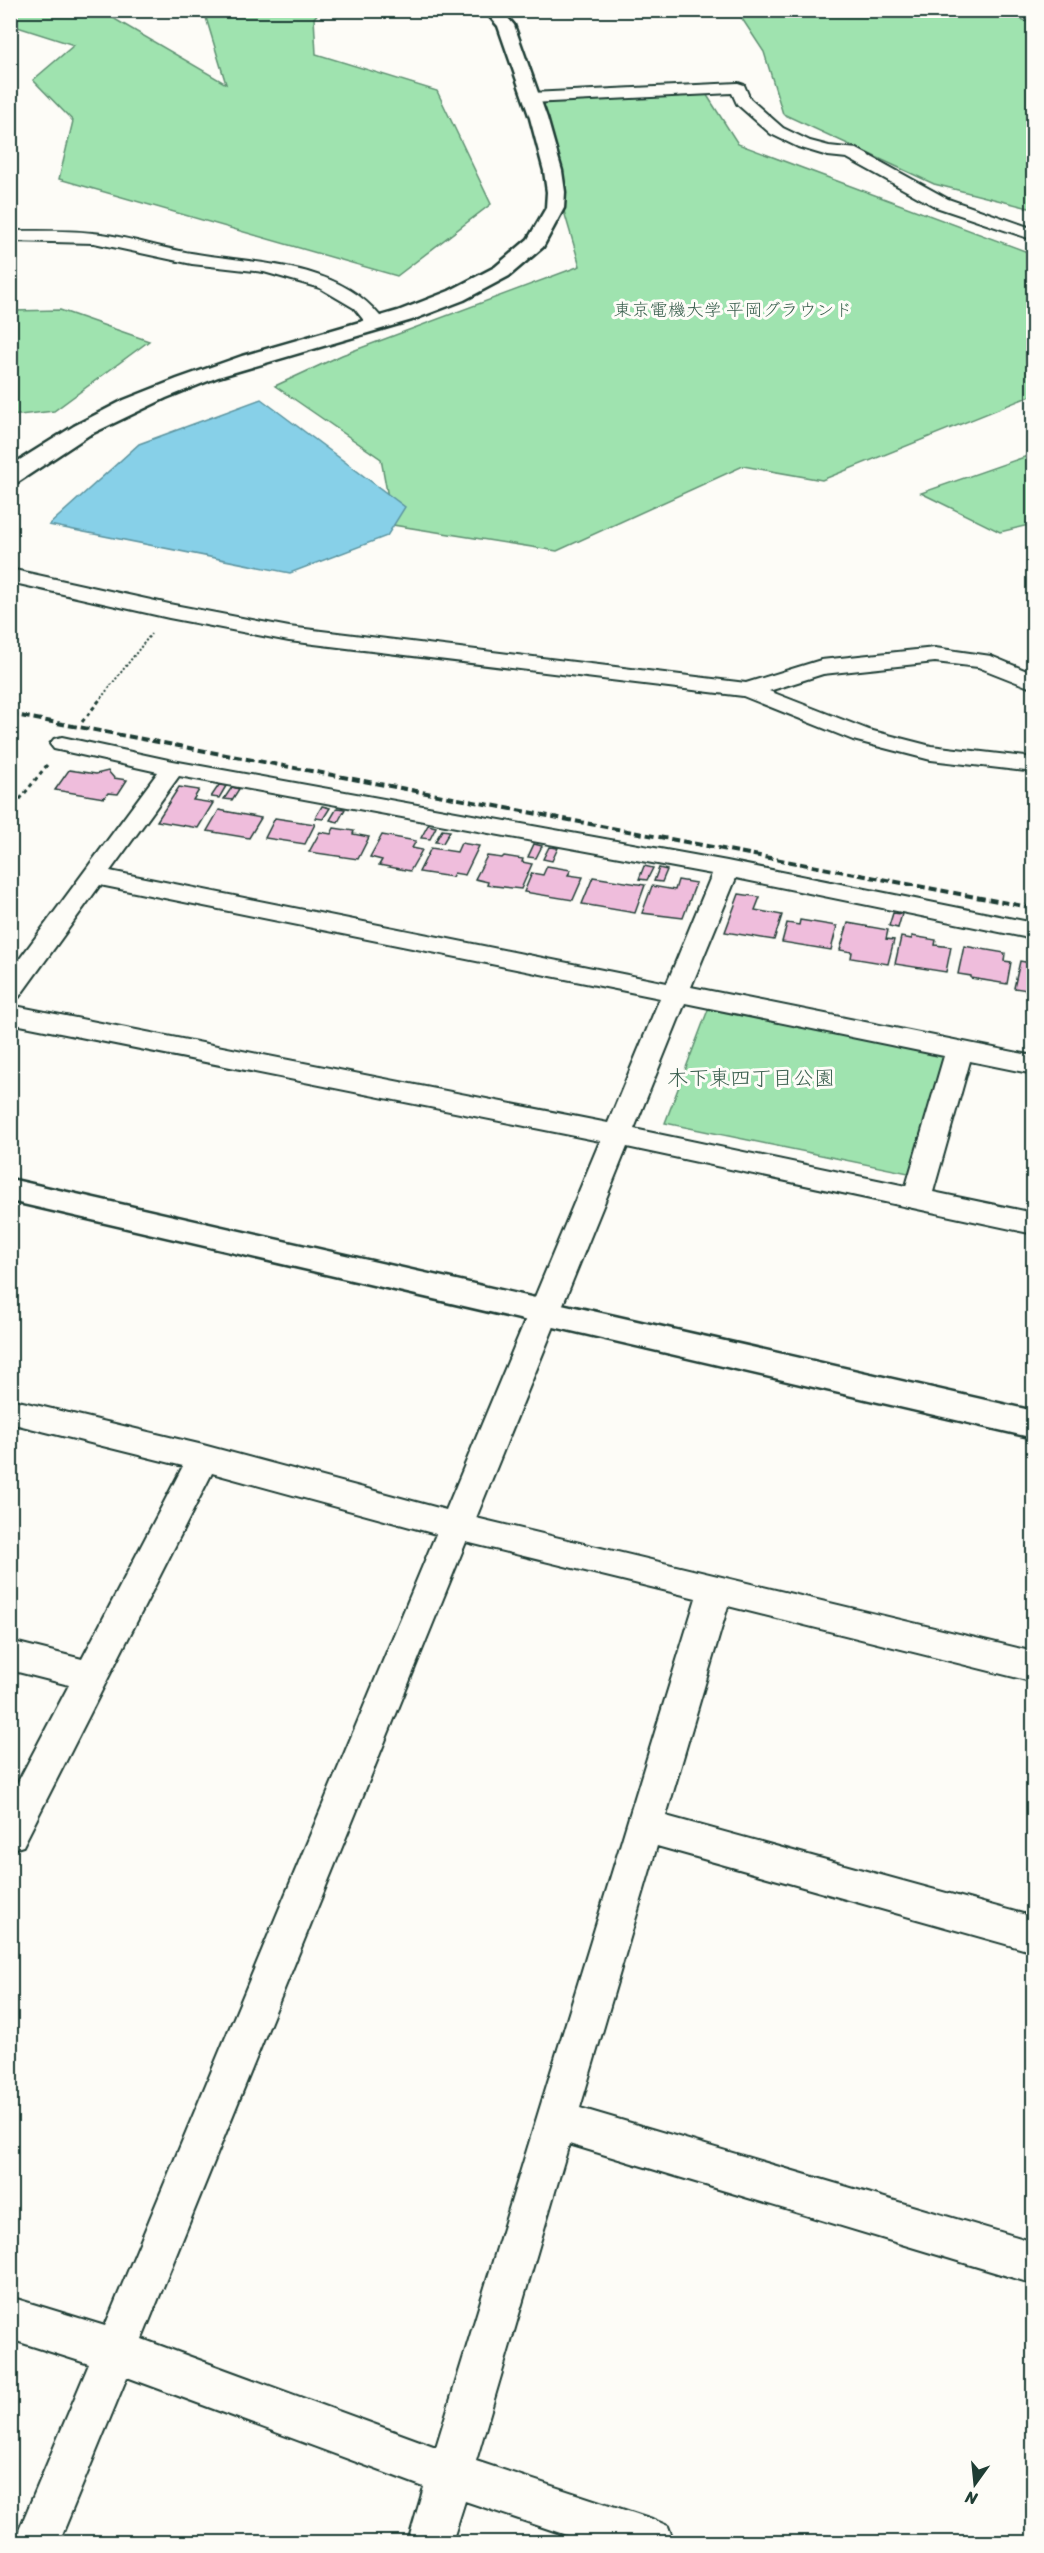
<svg xmlns="http://www.w3.org/2000/svg" width="1044" height="2553" viewBox="0 0 1044 2553" font-family="Sriracha,'Klee One',sans-serif">
  <rect width="100%" height="100%" fill="#fdfcf7"/>
  <filter id="ink" filterUnits="userSpaceOnUse"><feTurbulence type="fractalNoise" baseFrequency=".0167" numOctaves="2"/><feDisplacementMap in="SourceGraphic" scale="12" xChannelSelector="R" yChannelSelector="G"/><feConvolveMatrix kernelMatrix="1 2 1 2 8 2 1 2 1" color-interpolation-filters="sRGB"/></filter>
  <g filter="url(#ink)">
    <path fill="#9fe3af" stroke="#5f9072" stroke-width="1.5" d="M1000,10L1033,24V209L934,184L783,114L764,52L737,11Z
      M10,11H101L226,84L204,11H320L314,18L316,54L437,91L491,204L397,276L59,179L73,121L33,80L74,45L11,25Z
      M703,89L738,144L1033,254V395L822,480L743,466L557,551L393,525L381,459L275,386L342,355L580,266L531,98Z
      M60,310L149,341L54,411L11,416V311Z
      M1033,454V524L1000,532L921,493Z
      M709,1007L950,1056L913,1174L665,1123Z"/>
    <path fill="#87d0e8" stroke="#5d95a0" stroke-width="1.5" d="M261,399L405,507L387,536L290,573L49,525L139,444Z"/>
    <path fill="#efbddc" stroke="#1f3d34" stroke-width="1.5" d="M69,770L96,774L108,771L114,778L127,780L118,794L108,793L104,798L55,790Z
      M219,785L226,786L219,798L211,797Z
      M179,787L199,790L193,800L213,803L198,828L157,821Z
      M232,787L239,789L232,800L224,799Z
      M322,806L330,808L323,819L315,818Z
      M337,808L345,809L338,822L330,820Z
      M219,810L261,818L249,838L207,831Z
      M275,818L315,824L305,844L265,838Z
      M428,825L436,827L430,839L421,838Z
      M334,828L354,831L353,834L369,837L358,859L309,852L320,832L331,834Z
      M442,830L450,831L443,843L435,842Z
      M382,835L416,841L412,848L422,850L410,871L379,865L382,860L370,857Z
      M461,843L479,846L465,875L454,873L452,877L419,872L431,848L457,852Z
      M534,844L542,846L536,858L528,857Z
      M549,847L558,848L552,861L543,859Z
      M487,856L502,858L504,856L523,859L522,862L532,864L521,889L487,885L488,882L475,879Z
      M547,866L571,870L568,875L583,877L573,900L524,892L532,873L543,875Z
      M644,866L653,868L647,880L639,879Z
      M659,868L667,870L662,882L654,881Z
      M593,877L645,885L635,913L582,904Z
      M678,880L696,883L683,918L642,913L652,886L675,890Z
      M739,894L760,897L755,910L782,915L774,940L725,932Z
      M893,913L902,914L898,928L889,926Z
      M800,920L837,926L831,950L782,942L787,923L799,925Z
      M848,923L888,930L886,939L894,940L888,964L851,958L852,952L840,950Z
      M912,936L936,940L935,945L951,947L946,972L895,964L901,937L912,939Z
      M964,946L1005,953L1004,961L1011,962L1007,984L971,978V976L958,974Z
      M1031,960H1034V991L1014,988L1020,961L1031,963Z"/>
    <g fill="none" stroke-linecap="round" stroke-linejoin="round">
      <g stroke="#1f3d34" stroke-width="4">
        <path id="street" d="M738,83L744,85L750,99L783,128L810,141L829,146L857,149L948,199L1034,229V240L936,207L847,158L828,156L798,147L771,134L737,104L732,93L531,103L523,98L531,93Z
          M10,231C38,231 66,230 93,233C126,236 158,248 191,253C258,265 343,261 386,324L384,328H370L354,308L320,288L264,272L192,264L94,243L10,241Z
          M10,569L169,604L289,627L746,683L821,660L935,648L991,656L1034,674V689L978,667L935,662L823,674L769,691L869,730L931,746L1034,758V772L931,760L853,740L743,696L289,641L169,618L10,582Z
          M62,737L173,761L727,861L1034,923V939L736,878L691,987L1034,1056V1074L970,1061L933,1192L1034,1213V1234L627,1147L476,1518L1034,1652V1682L728,1606L666,1816L1034,1917V1952L657,1846L580,2108L1034,2242V2284L569,2144L476,2461L652,2519L668,2526L674,2542H587L465,2501L452,2542H408L424,2487L127,2377L59,2542H14L89,2364L10,2339V2297L105,2326L436,1534L212,1473L23,1846L10,1850V1797L69,1685L10,1670V1641L82,1659L183,1466L10,1423V1399L203,1445L446,1510L600,1141L10,1023V1005L608,1123L660,998L100,885L19,997L10,999V972L158,772L54,749L50,744L54,739ZM179,776L712,874L667,983L110,871ZM685,1003L944,1056L906,1186L634,1129ZM466,1542L696,1598L436,2447L142,2339Z"/>
      </g>
      <g stroke="#1f3d34" stroke-width="5">
        <path id="secondary" d="M484,10H501L514,25L547,118L562,171L565,192L564,208L543,247L509,276L464,300L412,320L218,377L166,398L89,435L18,482L10,484V466L74,426L124,400L177,379L242,356L398,311L449,291L495,267L528,239L546,208L547,192L544,171L530,118L498,26Z
          M10,1179L1034,1411V1438L10,1201Z"/>
      </g>
      <path stroke="#1f3d34" stroke-width="2" stroke-dasharray="2 2" stroke-linecap="butt" d="M101,698L151,634"/>
      <path stroke="#1f3d34" stroke-width="3" stroke-dasharray="4 4" stroke-linecap="butt" d="M82,722L102,697
        M10,812L47,765"/>
      <use href="#street" fill="#fdfcf7" fill-rule="evenodd"/>
      <use href="#secondary" fill="#fdfcf7" fill-rule="evenodd"/>
      <path stroke="#1f3d34" stroke-width="4" stroke-dasharray="8 4" stroke-linecap="butt" d="M10,714L1034,908"/>
    </g>
  </g>
  <g text-anchor="middle" stroke-width="6" stroke-linejoin="round" paint-order="stroke">
    <g font-size="18" fill="#395e4d" stroke="#fdfcf7">
      <text x="733" y="316">東京電機大学 平岡グラウンド</text>
    </g>
    <g font-size="21" fill="#395e4d" stroke="#fdfcf7">
      <text x="751" y="1085">木下東四丁目公園</text>
    </g>
  </g>
  <rect width="1044" height="2553" fill="none" stroke="#fdfcf7" stroke-width="36"/>
  <rect x="18" y="18" width="1008" height="2517" fill="none" stroke="#1f3d34" stroke-width="2" filter="url(#ink)"/>
  <g transform="translate(975 2484) rotate(195)" stroke="#fdfcf7" stroke-width="4.5" paint-order="stroke">
  <path d="M0-4.5L10 22L0 15L-10 22Z" fill="#1f3d34"/>
  <text y="-9" font-size="16" font-weight="bold" text-anchor="middle" fill="#1f3d34">N</text>
  </g>
</svg>
